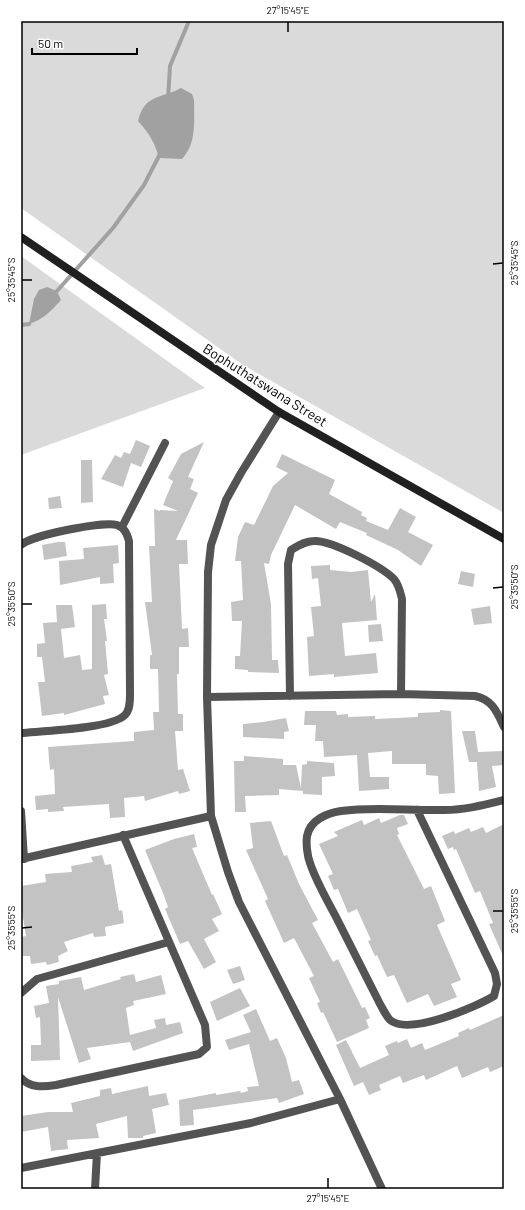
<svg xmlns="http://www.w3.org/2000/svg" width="525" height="1210" viewBox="0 0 525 1210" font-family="Barlow,sans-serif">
  <rect width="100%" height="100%" fill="#fff"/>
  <path fill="#dadada" d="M21,21H504V513L243,365L21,208Z
    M21,256L205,388L21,455Z"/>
  <path fill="#a1a1a1" d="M181,88L192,94L194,100C194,121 197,143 182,159L159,158C155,143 149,133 138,121C145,94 160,99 181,88Z
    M47,287L57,291L61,300C51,311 44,319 29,324L34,299L39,290Z"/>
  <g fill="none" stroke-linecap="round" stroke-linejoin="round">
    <path stroke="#a1a1a1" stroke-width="4" d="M168,99L170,66L189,21
      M57,291L113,228L144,185L160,154
      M21,325L29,324"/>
  </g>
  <path fill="#c3c3c3" d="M136,440L150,446L141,467L131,463L123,487L101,479L115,455L121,458L124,452L130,454Z
    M204,442L188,477L194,479L190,489L198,493L176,540H187L188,564H179L182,629L188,628L189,647H179V674H177L178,714H183V731H175L178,770L183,769L190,791L179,794L178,791L145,801L144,796L124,798L125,817L110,818L109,804L63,807L64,811L48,812V809L36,810L35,796L55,794L54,769L50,770L48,747L134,741V732L154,730L153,712H159L158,669H150V655H152L145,602H152L149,546H155L154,509L160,511V510L178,511L163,505L173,481L168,478L181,454Z
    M282,454L335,480L329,494L362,512L361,515L367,518L366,521L388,530L400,508L416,517L408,532L433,545L421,566L398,550L366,535L367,533L340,522L336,529L295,505L271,555L269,564L264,563L271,604L272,660H278L279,673L248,672V670L235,669V656H240L242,621H232L231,602L243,600L241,561H235L238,537L245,522L254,525L273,486L288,473L276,467Z
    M81,460H92L93,502L81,503Z
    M60,496L62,508L49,509L48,498Z
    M58,542H65L67,556L44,560L42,545Z
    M118,545L119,563L113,564L114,583L100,584V577L60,585L59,561L84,559L83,548Z
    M330,565V570L351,572L368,570L371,602L375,594L377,620L342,623L345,656L376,653L378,673L334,677V674L309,676L307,637L314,636L311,607L321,606L318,578L312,579L311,566Z
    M461,571L475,574L473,587L458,584Z
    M106,604L107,619H104L107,641H105L108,674L104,675L109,695L103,696L105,704L64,715V713L42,716L38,682H45L42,657H37V644L45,643L43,623L57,622L56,605H72L75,627L61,629L64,658L80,655L82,670L92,669V605Z
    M490,606L492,623L474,625L471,609Z
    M381,624L383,641L369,642L368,625Z
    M440,710L451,711L455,793L439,794L438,776L426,775V764H392V751L368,753L370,777H389V789L359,791L357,755L324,757L323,741H315L316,725H304L305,711H336L337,715L348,714V717L375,716V719L418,717V713L440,712Z
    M286,718L289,731L284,732V739L243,737V724L263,722Z
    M462,731H475L478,752L503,751L504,765L492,766L496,787L479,791L477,762H469Z
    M244,756L283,759V765H296L301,788L302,765L307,764V761L334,763L335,776L322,777V795L303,794V791L279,789V795L245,796L246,812H235L234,761H244Z
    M400,815H404L408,824L397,828L399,834L397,835L424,889L431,886L445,921L437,925L461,980L451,984L457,997L434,1006L428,994L407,1003L394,975L387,977L377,955L375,956L368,941L371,940L357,909L348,913L338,889L334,890L328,876L333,874L319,844L338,836L334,832L362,820L364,825L379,818L381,823Z
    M271,821L284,856L287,855L299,884L318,920L312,923L333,962L338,959L362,1008L365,1007L370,1018L366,1020L369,1028L337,1042L323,1012L321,1013L317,1003L320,1002L309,978L314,976L294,938L284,943L265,901L268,899L246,850L253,848L250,823Z
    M504,824V958L489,924L493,923L480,891L475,893L456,849L454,850L453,847L448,849L442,836L454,831L455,834L469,828L471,832L483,827L486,833Z
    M194,834L197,847L192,848L212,895L213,894L222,914L212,919L219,931L204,939L216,962L204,969L188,941L180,944L165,909L168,907L163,893L145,850L174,839Z
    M102,855L105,865L111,864L119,911L122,910L124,923L105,927L106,936L94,937L93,933L64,942L68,951L58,956L59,962L47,965L46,962L31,964L30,956H21V937L26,936L21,905V886L46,882L45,874L72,872L71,866L93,862L91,857Z
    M240,966L245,980L233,984L227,970Z
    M134,974L136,982L161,975L166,994L133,1001L134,1005L126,1008L130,1035L156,1028L154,1020L165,1018L166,1025L180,1022L183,1033L133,1051L130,1042L87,1048L91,1059L79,1063L58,997L60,1060L31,1061V1045H41L40,1017L36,1018L34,1006L49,1003L46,986L59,984V981L81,977L84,990L121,979L120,977Z
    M240,988L250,1006L217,1021L210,1002Z
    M256,1009L270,1041L277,1038L286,1058L292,1082L299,1080L304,1094L279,1103L277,1098L193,1110L194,1125L180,1126L179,1100L216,1093V1095L240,1091L241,1093L248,1091L247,1087L259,1086L249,1044L229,1050L225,1040L251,1032L243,1015Z
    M504,1015V1066L490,1072L488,1067L462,1078L457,1066L426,1080L424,1075L403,1083L400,1076L379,1085L381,1090L369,1095L363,1082L354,1086L336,1045L346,1040L360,1068L389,1055L385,1046L397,1041L398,1043L407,1039L411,1048L422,1043L425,1050L459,1036L458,1033L469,1028L470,1030Z
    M148,1086L149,1096L166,1093L169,1105L152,1109L156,1133L143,1136V1138H128L127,1116L96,1124L99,1138L67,1140L68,1149L51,1151L48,1127L21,1132V1116L48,1112H73L71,1103L100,1096V1090L111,1088L112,1094Z"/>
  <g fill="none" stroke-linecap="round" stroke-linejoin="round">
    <path stroke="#535353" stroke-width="8" d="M279,412L241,473L226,500L211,545L208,572L207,697L211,816L228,872L239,902L340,1099L382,1189
      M122,527L165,443
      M21,545C31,535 104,521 117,525C125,528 127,534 129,541L130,695C130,701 130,710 125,715C111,729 42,731 21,733
      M290,696L288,564L291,550C298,546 305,541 314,541C331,540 381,566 394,579C399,585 400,591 402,599L401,694
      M207,697L401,694L475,696C493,700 497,712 504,727
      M417,810L495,973L497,984L494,996C476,1007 409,1036 390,1020C386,1016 383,1009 380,1004C365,974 350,945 335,915C326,898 316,881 310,863C307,855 306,843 307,836C310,820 327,813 341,811C375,806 410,811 444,810C465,810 484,805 504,800
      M21,811L24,859
      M21,859L211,816
      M21,993L37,979L169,942
      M21,1078C30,1088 43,1087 56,1085L199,1054L207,1047L205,1025L123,835
      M21,1168L251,1123L340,1099
      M95,1189L97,1153"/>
    <path stroke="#202020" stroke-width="8" d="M21,237L279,412L504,539"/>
  </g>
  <path fill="none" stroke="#000" stroke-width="1.5" d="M288,22V32M493,264L503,263M22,280H32M493,588L503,587M22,604H32M493,911H503M22,928L32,927M328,1178V1188"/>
  <g text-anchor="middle" stroke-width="3" stroke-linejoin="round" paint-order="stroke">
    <g font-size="14" fill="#000" stroke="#fff">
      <text transform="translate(265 385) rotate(32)" y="5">Bophuthatswana Street</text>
    </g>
  </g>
  <rect width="525" height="1210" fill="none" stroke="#ffffff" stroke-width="44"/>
  <path d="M32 48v6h105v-6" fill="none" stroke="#000000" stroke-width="2"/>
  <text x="38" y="48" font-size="12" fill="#000000" stroke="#ffffff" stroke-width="3" paint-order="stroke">50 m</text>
  <rect x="22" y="22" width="481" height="1166" fill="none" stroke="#000" stroke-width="1.5"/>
  <g font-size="10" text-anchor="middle" fill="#000">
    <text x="288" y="14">27°15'45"E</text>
    <text transform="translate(514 263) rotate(-90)" y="4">25°35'45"S</text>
    <text transform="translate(11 280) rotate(-90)" y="4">25°35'45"S</text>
    <text transform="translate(514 587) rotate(-90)" y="4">25°35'50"S</text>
    <text transform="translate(11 604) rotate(-90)" y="4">25°35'50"S</text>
    <text transform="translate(514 911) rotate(-90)" y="4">25°35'55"S</text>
    <text transform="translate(11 928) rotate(-90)" y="4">25°35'55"S</text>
    <text x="328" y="1202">27°15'45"E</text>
  </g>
</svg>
